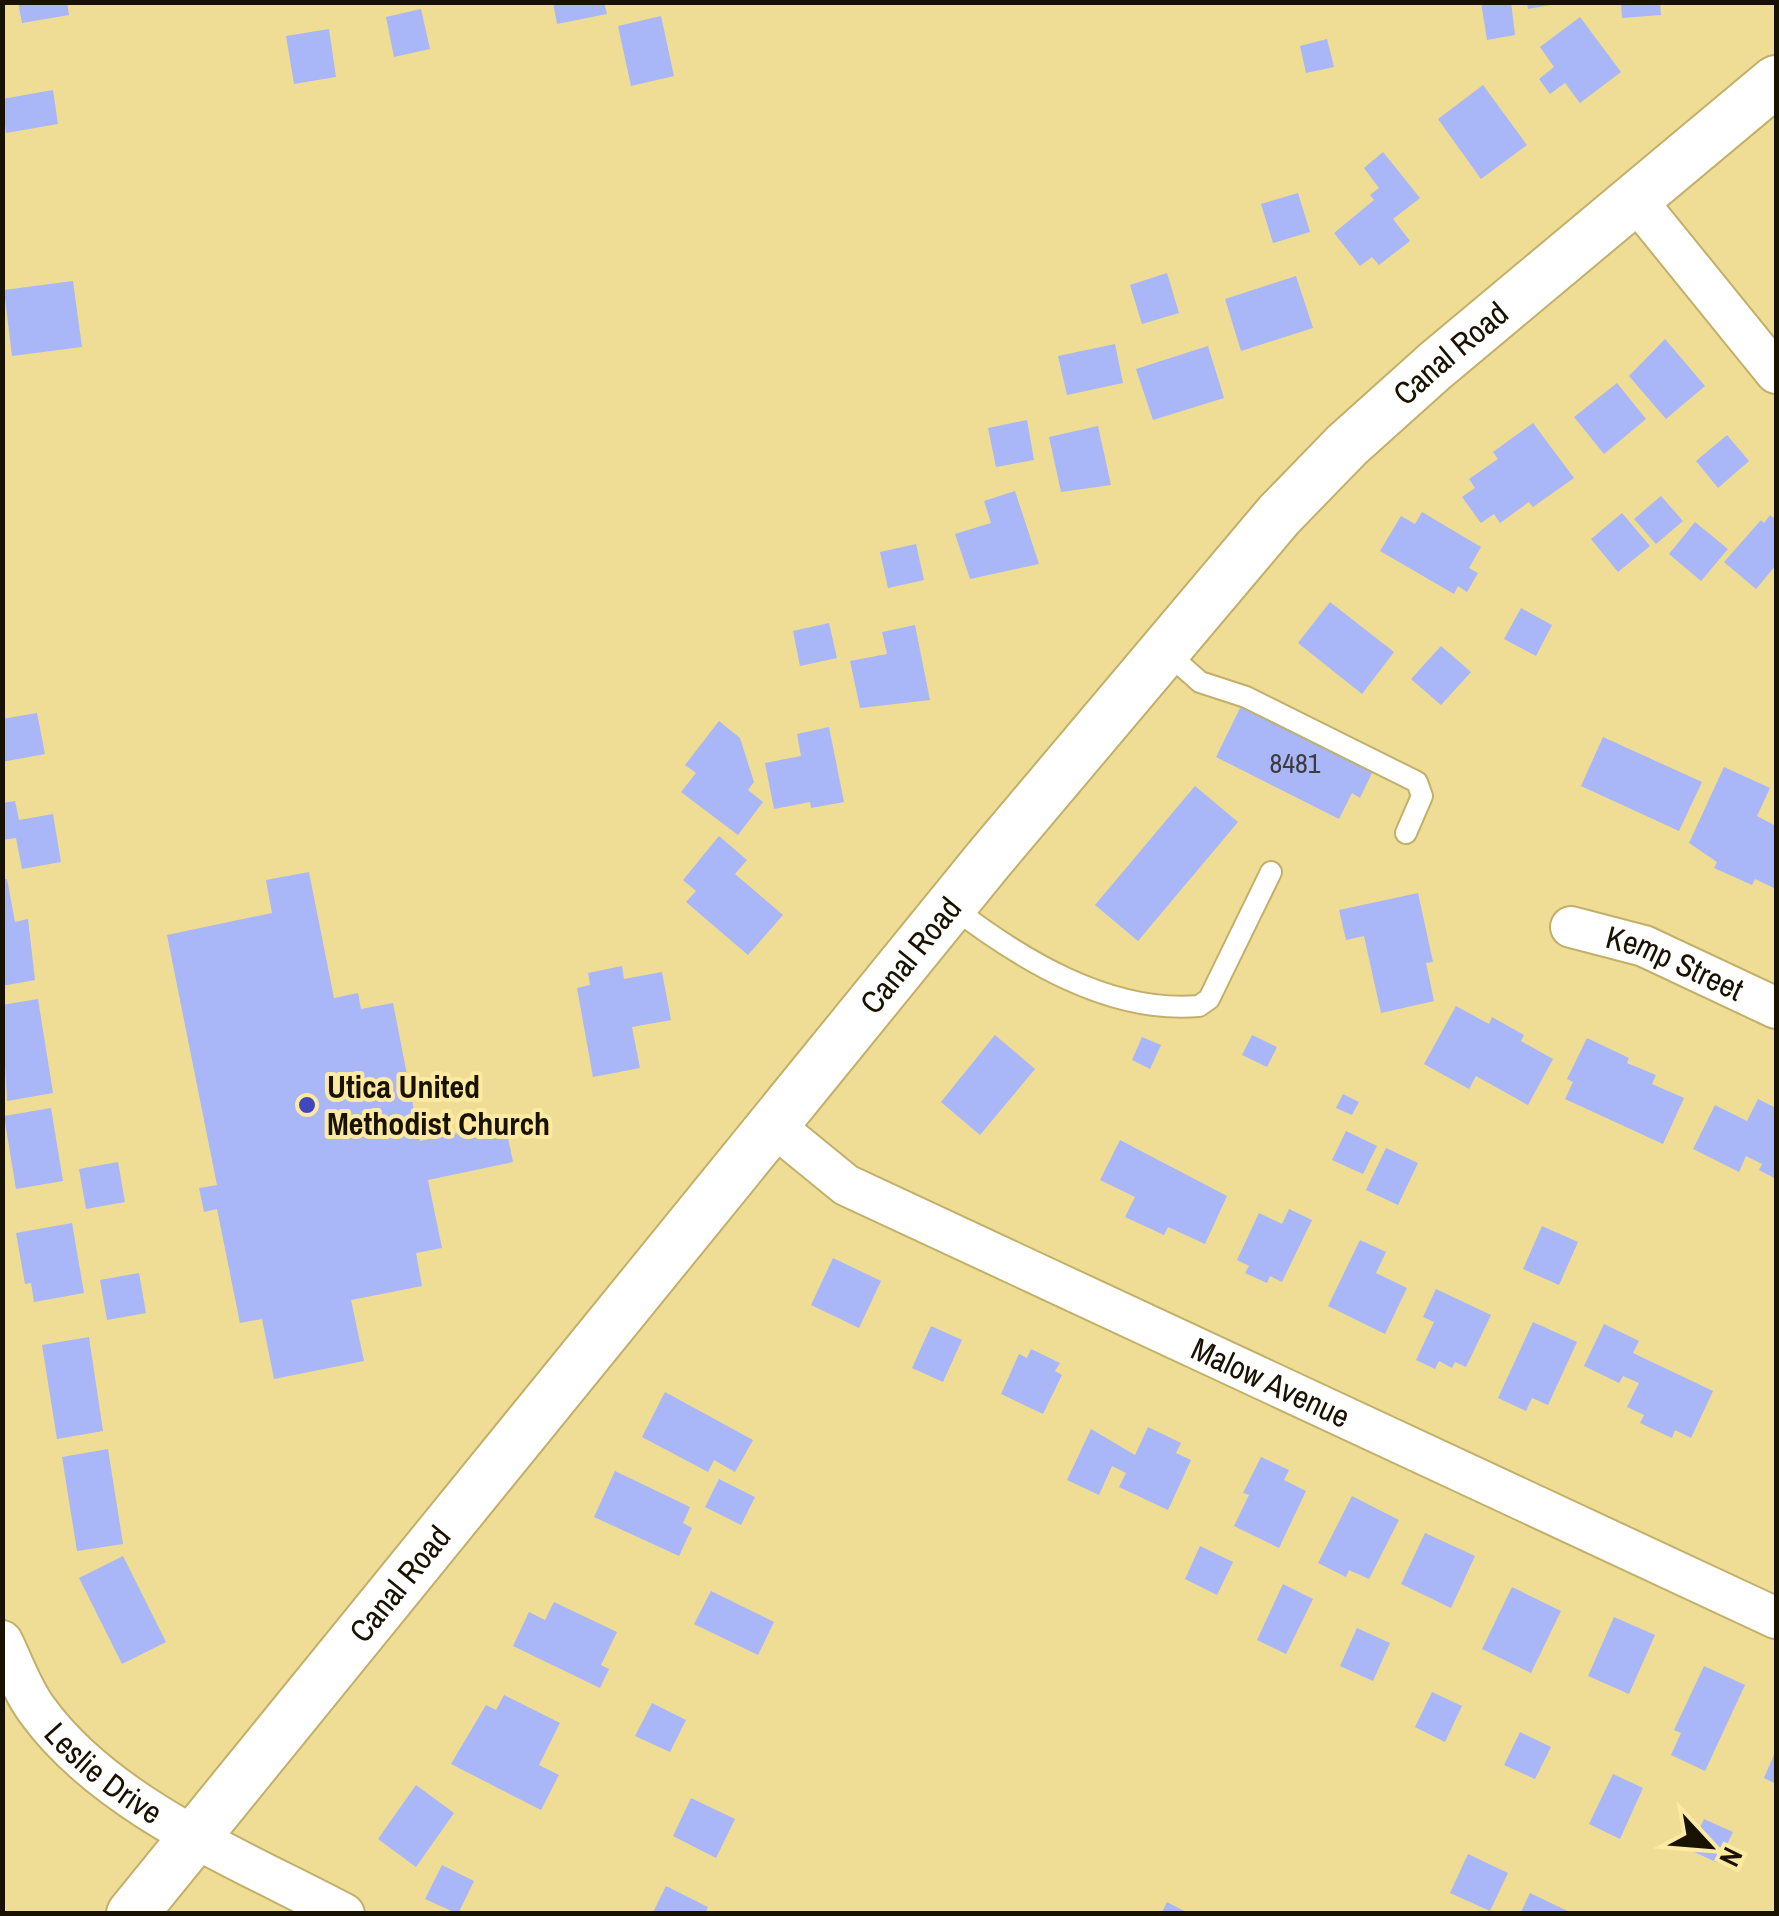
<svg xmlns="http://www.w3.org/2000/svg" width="1779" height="1916" viewBox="0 0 1779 1916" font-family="'Archivo Narrow',sans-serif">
  <rect width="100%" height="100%" fill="#efdd95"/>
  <path fill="#a9b6f7" d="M18,2H67L69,15L22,23Z
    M553,2H604L607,14L557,24Z
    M1481,2H1511L1515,35L1487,40Z
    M1527,2H1556V4L1528,9Z
    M1621,2H1660L1661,15L1622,18Z
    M421,9L430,49L394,57L386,17Z
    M661,16L674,76L631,86L618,26Z
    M1580,17L1621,72L1580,103L1565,83L1550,94L1539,79L1554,67L1540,47Z
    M329,29L336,77L294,84L286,36Z
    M1327,39L1334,67L1306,73L1300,46Z
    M1483,85L1527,145L1481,179L1438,119Z
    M53,90L58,124L6,133L2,99Z
    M1383,152L1420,198L1393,219L1410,241L1379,265L1372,257L1360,266L1334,233L1374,200L1370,195L1379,188L1364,168Z
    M1298,193L1310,232L1273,243L1261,204Z
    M1167,273L1179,313L1142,324L1130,285Z
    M1296,276L1313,328L1241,351L1225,299Z
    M73,281L82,347L12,356L4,290Z
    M1665,339L1705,386L1666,419L1629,376Z
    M1115,344L1123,383L1067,395L1058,356Z
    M1208,346L1224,398L1153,420L1136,369Z
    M1617,383L1646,419L1604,454L1574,417Z
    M1027,420L1034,460L996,467L988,428Z
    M1533,423L1574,478L1533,507L1529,502L1500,523L1494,514L1481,523L1462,497L1475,488L1469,479L1498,459L1493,452Z
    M1098,426L1111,485L1061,492L1049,437Z
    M1727,435L1749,461L1718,488L1696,461Z
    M1015,491L1039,564L970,579L955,534L991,523L984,501Z
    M1661,496L1683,521L1656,544L1634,519Z
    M1422,512L1481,547L1469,568L1478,573L1467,592L1458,586L1454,594L1380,551L1401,516L1415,524Z
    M1622,513L1650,546L1618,572L1591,539Z
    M1770,515L1776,520V565L1756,589L1724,562L1761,520L1764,523Z
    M1695,522L1728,549L1701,581L1669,554Z
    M916,544L924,580L888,588L880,552Z
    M1330,602L1394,652L1362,694L1298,643Z
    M1521,608L1552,625L1536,656L1504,639Z
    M829,623L837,658L800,666L793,631Z
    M915,625L930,700L860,708L850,661L887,654L882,632Z
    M1441,646L1471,672L1441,705L1411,679Z
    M1243,702L1374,769L1360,798L1352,793L1339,819L1216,757Z
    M37,713L45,754L2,762V719Z
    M719,721L740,738L754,782L748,790L763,802L738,835L681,792L696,773L685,765Z
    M829,727L844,802L811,808L810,802L774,809L765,763L801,756L797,734Z
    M1603,737L1702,782L1679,831L1581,786Z
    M1724,767L1770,788L1757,816L1776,826V889L1755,879L1752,885L1714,868L1717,862L1689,843Z
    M1195,786L1238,822L1138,941L1095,905Z
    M15,801L19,820L53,814L61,862L22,869L16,838L2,840V803Z
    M719,836L747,860L735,874L783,915L748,955L686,902L696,891L683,880Z
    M309,872L334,998L358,993L361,1009L393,1003L420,1141L505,1123L513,1162L428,1180L442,1248L416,1253L422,1286L351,1300L364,1361L274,1379L262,1319L240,1323L217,1209L204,1212L199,1188L217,1185L167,935L272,913L266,880Z
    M7,879L15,922L28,919L35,980L2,986V880Z
    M1418,893L1433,962L1426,963L1434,1001L1381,1013L1364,936L1346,940L1339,910Z
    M622,966L624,979L662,972L671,1020L632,1027L640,1068L593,1077L577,988L590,985L588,973Z
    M38,999L53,1093L7,1101L2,1005Z
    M1456,1006L1489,1024L1492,1017L1524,1035L1521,1041L1553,1059L1528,1105L1476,1076L1469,1089L1424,1064Z
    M995,1035L1035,1069L980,1135L941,1102Z
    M1252,1035L1277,1047L1267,1067L1242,1055Z
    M1142,1037L1161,1045L1150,1069L1132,1060Z
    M1587,1038L1629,1058L1627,1063L1656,1075L1652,1084L1684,1098L1663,1144L1565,1099L1573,1082L1567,1079Z
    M1343,1094L1359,1102L1352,1115L1336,1108Z
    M1758,1099L1776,1108V1179L1759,1170L1762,1164L1746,1156L1739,1172L1693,1149L1715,1105L1747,1121Z
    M51,1108L63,1181L16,1189L4,1116Z
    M1346,1131L1377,1146L1363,1174L1332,1160Z
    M1120,1140L1227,1196L1205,1244L1168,1227L1164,1235L1125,1217L1135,1197L1100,1180Z
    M1386,1148L1418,1163L1398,1205L1366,1190Z
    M118,1162L125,1202L86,1209L79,1169Z
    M1289,1209L1312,1220L1282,1282L1270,1276L1267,1283L1245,1273L1249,1266L1237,1260L1259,1213L1282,1224Z
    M72,1223L84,1293L34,1302L31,1283L25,1284L16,1233Z
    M1542,1226L1578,1242L1559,1285L1523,1269Z
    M1360,1240L1386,1252L1376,1273L1407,1288L1385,1334L1328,1306Z
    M833,1258L881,1281L859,1328L811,1305Z
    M139,1273L146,1313L107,1320L100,1280Z
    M1436,1289L1491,1315L1466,1367L1455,1362L1452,1368L1439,1361L1435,1369L1416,1360L1434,1322L1423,1317Z
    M1533,1322L1577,1342L1548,1405L1532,1398L1526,1411L1498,1398Z
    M1604,1324L1639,1341L1633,1353L1713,1391L1691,1438L1675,1430L1672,1438L1640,1423L1644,1415L1627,1407L1639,1383L1623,1376L1619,1383L1584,1366Z
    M931,1326L962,1340L943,1382L912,1368Z
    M89,1337L103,1431L57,1439L42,1345Z
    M1031,1349L1060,1363L1055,1371L1062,1375L1043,1414L1001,1394L1019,1354L1027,1358Z
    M665,1392L753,1440L735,1472L714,1460L708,1472L642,1437Z
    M1148,1427L1181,1443L1176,1453L1191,1460L1168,1510L1119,1487L1126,1473L1112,1466L1099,1495L1067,1480L1091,1429L1135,1455Z
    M108,1449L123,1544L77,1551L62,1457Z
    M1261,1457L1289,1470L1284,1480L1306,1491L1279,1548L1234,1526L1249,1495L1243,1493Z
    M615,1471L690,1507L683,1523L692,1528L679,1556L594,1517Z
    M719,1479L755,1497L741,1525L705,1507Z
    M1352,1496L1399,1520L1369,1579L1349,1570L1346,1577L1318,1563Z
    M1425,1533L1475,1556L1451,1608L1401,1584Z
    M1200,1546L1233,1562L1217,1595L1185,1579Z
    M123,1556L166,1642L122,1664L79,1578Z
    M1283,1584L1313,1599L1286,1654L1257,1640Z
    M1512,1587L1561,1611L1531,1673L1482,1649Z
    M711,1591L774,1622L758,1655L694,1624Z
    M554,1602L617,1632L601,1665L609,1669L600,1688L513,1646L529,1612L545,1620Z
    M1614,1617L1655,1635L1629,1694L1588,1676Z
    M1357,1628L1390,1643L1373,1681L1340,1666Z
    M1704,1666L1745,1685L1705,1771L1671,1755L1681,1733L1674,1730Z
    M1432,1692L1462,1706L1445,1742L1415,1727Z
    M504,1695L560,1723L539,1765L559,1775L541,1810L451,1764L486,1705L496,1710Z
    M652,1703L686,1720L670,1752L635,1736Z
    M1520,1732L1551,1747L1535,1779L1504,1765Z
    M1776,1750V1784L1764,1778Z
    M1613,1774L1643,1788L1620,1839L1589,1824Z
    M416,1785L454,1813L416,1867L378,1839Z
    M691,1798L735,1819L716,1858L673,1836Z
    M1704,1819L1733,1832L1718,1863L1690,1850Z
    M1468,1854L1508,1873L1490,1911L1450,1893Z
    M442,1865L474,1881L458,1914L425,1899Z
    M666,1886L708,1907L705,1914H652Z
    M1530,1893L1574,1914H1520Z
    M1167,1902L1190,1914H1161Z"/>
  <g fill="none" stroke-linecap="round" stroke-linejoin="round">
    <g stroke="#c2b06a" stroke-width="24">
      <path id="service" d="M1165,651L1200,682L1246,697L1417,782L1422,796L1406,833
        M951,906C1020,959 1109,1014 1199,1006L1209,999L1271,872"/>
    </g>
    <g stroke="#c2b06a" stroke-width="44">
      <g id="minor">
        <path d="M1635,199L1776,373"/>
        <path id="s1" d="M1571,927L1644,946L1776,1008"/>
        <path id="s2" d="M775,1127L846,1185L1776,1618"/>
        <path id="s3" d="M2,1641C13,1663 22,1690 37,1710C106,1806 242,1860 344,1914"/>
      </g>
    </g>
    <g stroke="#c2b06a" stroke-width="54">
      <g id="tertiary">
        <path id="s4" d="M132,1914L989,859L1279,515L1347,445L1435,366L1776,81"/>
      </g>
    </g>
    <use href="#service" stroke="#fff" stroke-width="20"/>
    <use href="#minor" stroke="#fff" stroke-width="40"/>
    <use href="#tertiary" stroke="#fff" stroke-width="50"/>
  </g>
  <circle fill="#4246bb" stroke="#fceaa2" stroke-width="4" cx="307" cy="1105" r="10"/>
  <g text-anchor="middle" stroke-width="8" stroke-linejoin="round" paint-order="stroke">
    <g font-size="28" fill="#3d3b3e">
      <text x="1295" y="773">8481</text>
    </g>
    <g font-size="32" fill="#191200" stroke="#fceaa2">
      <text dy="11" stroke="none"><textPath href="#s4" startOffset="2045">Canal Road</textPath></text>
      <text dy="11" stroke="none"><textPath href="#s4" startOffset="1235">Canal Road</textPath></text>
      <text dy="11" stroke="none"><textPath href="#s1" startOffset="110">Kemp Street</textPath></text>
      <text dy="11" stroke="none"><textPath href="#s2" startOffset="560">Malow Avenue</textPath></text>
      <text dy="11" stroke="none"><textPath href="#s4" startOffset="425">Canal Road</textPath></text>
      <text dy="11" stroke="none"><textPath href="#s3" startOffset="170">Leslie Drive</textPath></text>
    </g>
    <g font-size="32" font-weight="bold" fill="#191200" stroke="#fceaa2" text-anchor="start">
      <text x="327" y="1098">Utica United<tspan x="327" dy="37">Methodist Church</tspan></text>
    </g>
  </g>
  <rect width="1779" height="1916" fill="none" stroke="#191200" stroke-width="10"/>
  <g transform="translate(1709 1846) rotate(116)" stroke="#fceaa2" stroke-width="8" paint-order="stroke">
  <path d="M0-8L18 38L0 25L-18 38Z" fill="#191200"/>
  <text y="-15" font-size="28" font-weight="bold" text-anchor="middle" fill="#191200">N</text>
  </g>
</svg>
